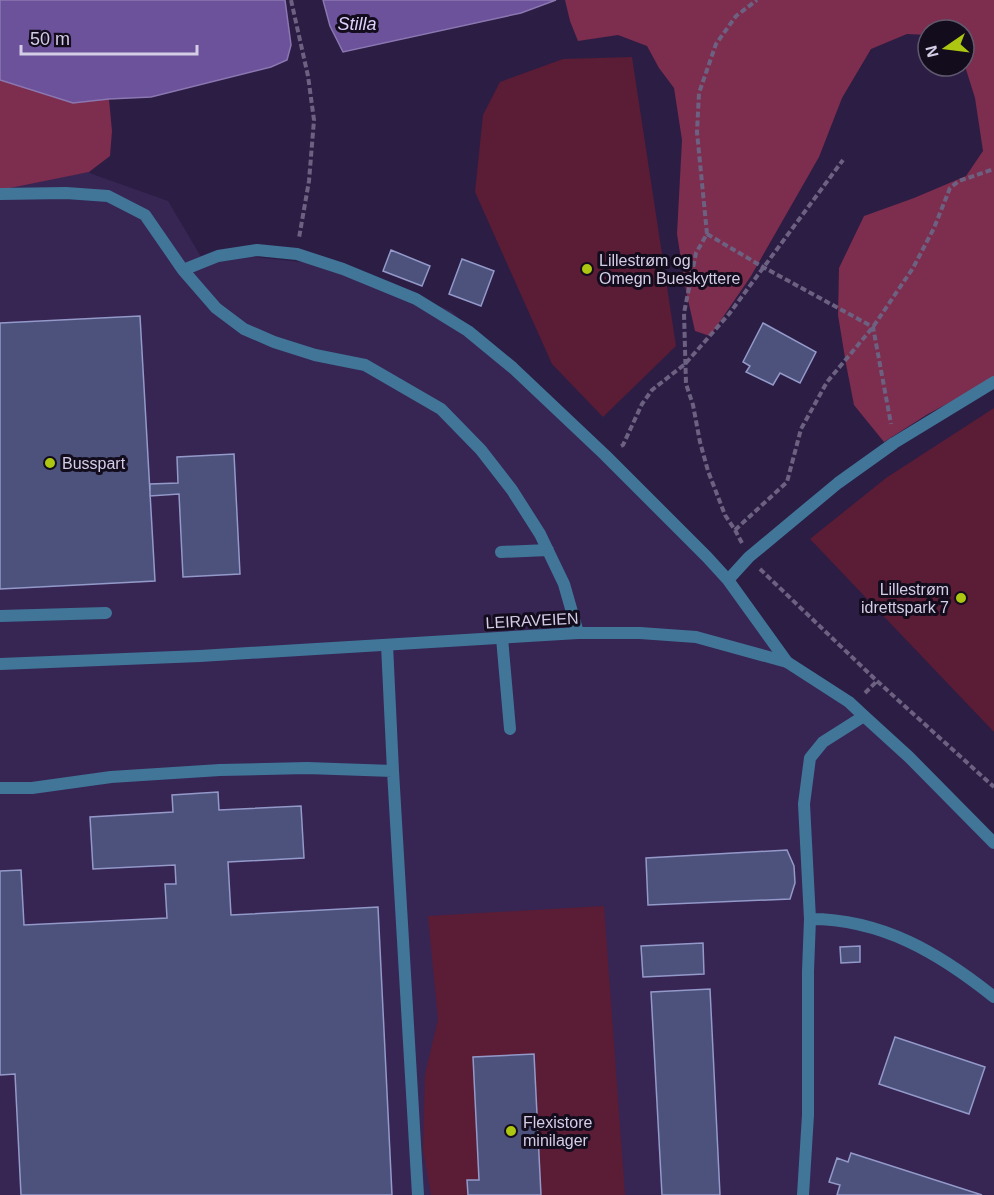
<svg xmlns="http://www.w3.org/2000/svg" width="994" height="1195" viewBox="0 0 994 1195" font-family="Helvetica,sans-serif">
  <rect width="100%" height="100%" fill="#2c1d44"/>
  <path fill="#372653" d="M89,172L92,174L168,201L204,262L235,255L346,267L451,311L511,370L685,530L769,644L834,696L994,842V1195H0V179L77,174Z"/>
  <path fill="#5b1c35" d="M632,57L676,346L603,417L552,364L475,192L483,115L500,82L563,59Z
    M994,408V732L810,539L886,478Z
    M604,906L625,1195H431L423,1150L425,1075L438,1019L428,916Z"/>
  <path fill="#7d2d4d" d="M565,0H994V379L928,414L884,442L854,405L846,364L838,315L839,268L864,216L914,198L966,176L983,151L975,98L964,63V30H928V35L907,34L871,49L842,98L819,157L751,276L710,336L695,331L686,291L677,234L682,140L674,88L659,68L647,46L618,35L578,41L570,21Z
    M0,80L73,103L109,99L112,131L110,156L89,172L0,190Z"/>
  <path fill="#6c529a" stroke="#8b77b1" stroke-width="1.5" d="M0,0H285L291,45L287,60L271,67L151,97L109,99L73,103L0,80Z
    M323,0H556L521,13L343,52L330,26Z"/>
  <path fill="#4d527c" stroke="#9399c9" stroke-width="1.5" d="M391,250L430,266L422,286L383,271Z
    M462,259L494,271L481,306L449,294Z
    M140,316L155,581L0,589V323Z
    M763,323L816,352L800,383L780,373L773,385L746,372L750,366L743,362Z
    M234,454L240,574L183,577L179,494L150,496V484L178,483L177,457Z
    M218,792L219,810L301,806L304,858L228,862L231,915L378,907L392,1195H21L15,1074L0,1075V871L21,870L24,925L167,918L165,884H176L175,865L93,869L90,817L173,812L172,795Z
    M787,850L794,866L795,883L790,899L648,905L646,858Z
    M703,943L704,974L643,977L641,946Z
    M860,946V962L841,963L840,947Z
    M710,989L720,1195H662L651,992Z
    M895,1037L985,1067L969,1114L879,1084Z
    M534,1054L541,1195H468L467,1180H479L473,1057Z
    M851,1153L982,1195H837L840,1185L829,1182L837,1158L848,1162Z"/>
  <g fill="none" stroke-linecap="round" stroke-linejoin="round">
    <path stroke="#6d6182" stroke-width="4" stroke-dasharray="6 3" stroke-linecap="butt" d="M291,0L308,76L314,120L309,181L299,238
      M707,234L763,267L873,327L891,424
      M621,446L623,445L642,404L652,390L685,364L729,314L843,160
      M735,530L787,482L801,429L827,382L873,327L913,268L934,228L950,188L959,181L994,169
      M742,543L735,530L725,515L708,471L700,442L693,405L686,384L684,313L696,253L707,234L697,132L699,93L716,44L736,16L757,0
      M760,569L877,681L994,787
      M865,693L877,681"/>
    <path stroke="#417699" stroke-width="12" d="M0,194L66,193L108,196L145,215L183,270L216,308L244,329L274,342L315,355L365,365L441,409L481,450L512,490L540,534L564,584L578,633
      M183,270L218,256L257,250L297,254L343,269L416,299L468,331L513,368L605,455L707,557L728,580L787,662
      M501,552L548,550
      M728,580L749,557L838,483L894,443L994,382
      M0,616L106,613
      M502,638L510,729
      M387,645L393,771L418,1195
      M0,788H32L111,777L220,770L307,768L393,771
      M810,919C882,919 939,953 994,997
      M803,1195L808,1115V971L810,919L804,804L810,758L823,742L864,716"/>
    <path stroke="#417699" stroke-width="12" d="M0,664L200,656L578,633H640L696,637L787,662L849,702L864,716L909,757L994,843"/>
  </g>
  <g fill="#acc611" stroke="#120c1d" stroke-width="2">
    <circle cx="587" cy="269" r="6"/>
    <circle cx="50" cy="463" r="6"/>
    <circle cx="961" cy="598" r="6"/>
    <circle cx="511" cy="1131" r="6"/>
  </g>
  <g text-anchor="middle" stroke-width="6" stroke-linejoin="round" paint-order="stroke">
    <g font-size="16" fill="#d4cde6" stroke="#120c1d" text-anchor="start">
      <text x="599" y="266">Lillestrøm og<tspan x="599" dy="18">Omegn Bueskyttere</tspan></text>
      <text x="62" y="469">Busspart</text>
      <text x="949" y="595" text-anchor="end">Lillestrøm<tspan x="949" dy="18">idrettspark 7</tspan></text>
      <text x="523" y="1128">Flexistore<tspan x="523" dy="18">minilager</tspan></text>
    </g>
    <g font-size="16" fill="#d4cde6" stroke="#120c1d">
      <text transform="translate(532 620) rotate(-3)" y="6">LEIRAVEIEN</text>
    </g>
    <g font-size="18" font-style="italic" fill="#ded2fc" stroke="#120c1d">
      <text x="357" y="30">Stilla</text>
    </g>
  </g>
  <g transform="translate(946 48) rotate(256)"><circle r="28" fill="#120c1d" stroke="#60596d" stroke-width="1.5"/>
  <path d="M0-4.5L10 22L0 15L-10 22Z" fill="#acc611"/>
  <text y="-9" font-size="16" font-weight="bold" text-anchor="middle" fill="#d4cde6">N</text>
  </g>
  <path d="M21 45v9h176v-9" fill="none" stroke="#d4cde6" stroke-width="3"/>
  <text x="30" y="45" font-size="18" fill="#d4cde6" stroke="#120c1d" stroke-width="4.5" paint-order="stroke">50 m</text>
</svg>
